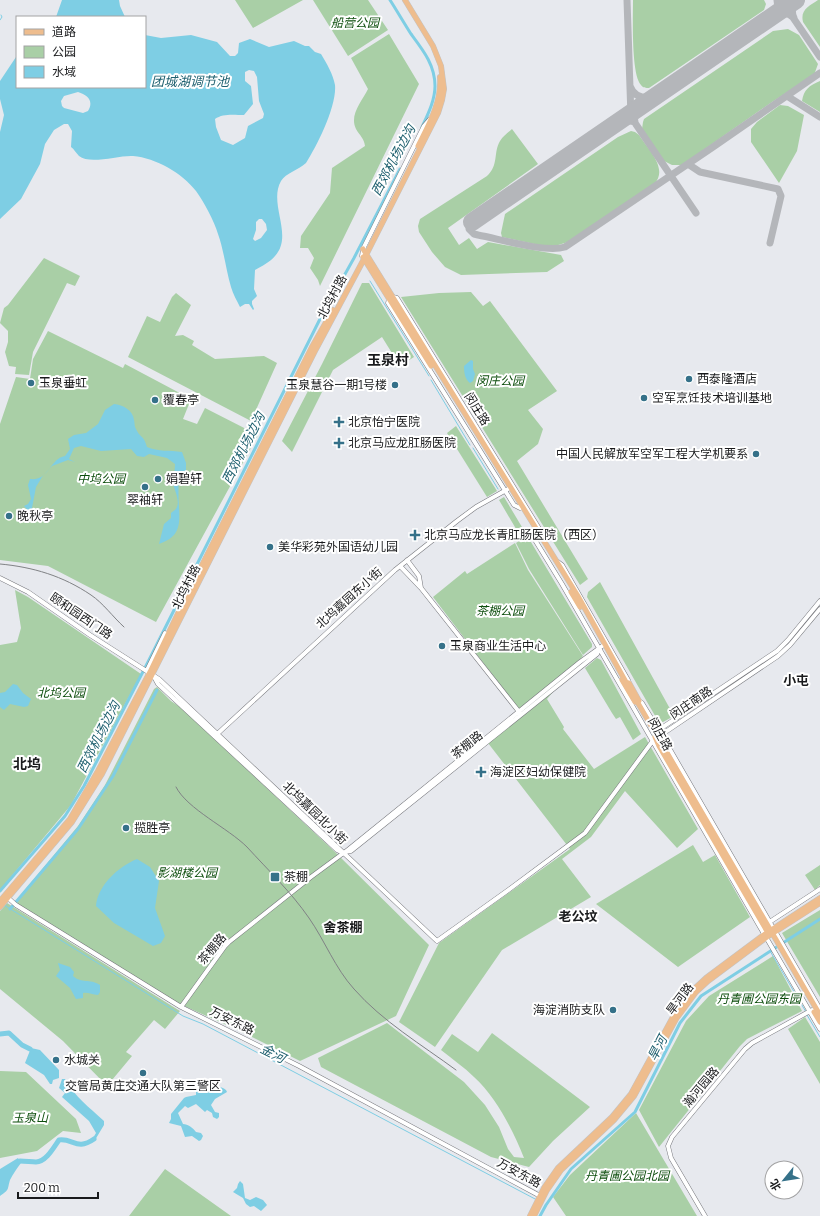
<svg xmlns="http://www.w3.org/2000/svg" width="820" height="1216" viewBox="0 0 820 1216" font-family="Bitter,'Noto Sans SC',serif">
  <rect width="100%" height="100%" fill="#e7e9ee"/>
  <path fill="#a9cfa6" d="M235,0H303L253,28Z
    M313,0H368L388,30L348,56Z
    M633,0H764L766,4L764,10L649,88C646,88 643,88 641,85C631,75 633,16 633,0Z
    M818,0H820V47L803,22C800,10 809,6 818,0Z
    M788,29L799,35L818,64L814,75L772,102L682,165H672L664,161L642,129L643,122L644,119L773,31Z
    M389,34L419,84L320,286L318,280L310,268L314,258L308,248H300L301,236L330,193L332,168L365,146C364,138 360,136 356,129C349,115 362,101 368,89L351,58Z
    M820,81V112L802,101C804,89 809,86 820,81Z
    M780,105L788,106L804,115L797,151L779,183L751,142V129L757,122Z
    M512,129L538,164L448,228L459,245L469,238L477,249L488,242L561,255L564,261L547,272L461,275L445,267L432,252L419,232L418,226L420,219L487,176C499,165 493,153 500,141C503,136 508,133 512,129Z
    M631,131L635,132L639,135C648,149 669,169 654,184L568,242L555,246L548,247L502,237L501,233L505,214L618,137Z
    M44,258L80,276L75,286L67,283L33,352L29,375L15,374L16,367L9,366L5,352L8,342V331L0,323L4,308L8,305Z
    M362,283H369L414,357L400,366L382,337L333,370L292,452L282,441L322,364Z
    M471,292L483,306L490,301L557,391L528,410L543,429L538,444L517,461L588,579L580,585L401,297L439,293Z
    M176,293L191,305L175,336L183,335L194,341L192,345L215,359L264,356L277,363L251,421L128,357L147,316L160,322L172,297Z
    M48,331L123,368L125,364L191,399L183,419L197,424L205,408L258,435L156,622L48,566L0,560V424L16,377L30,379L33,359Z
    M456,426L497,491L487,497L447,433Z
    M504,497L592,644V647L583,655L529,569L516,543L522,539L499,500Z
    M515,543L528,570L583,656L547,699L564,727L563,729L594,769L645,737L698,829L677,848L625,791L591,837L562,859L591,897L502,950L435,1047L399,1022L439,943L570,849L488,743L523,715L433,597L465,571L467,574Z
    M600,582L674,716L663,722L658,721L587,597L588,592Z
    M15,590L28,597L141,674L71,805L0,890V645L17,642L21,628Z
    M597,658L601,660L641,734L633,740L620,717L616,719L612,713L585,668Z
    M157,687L171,701L180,707L334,851L429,945L396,1016L300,1061L242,1032L182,1005L181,1006L15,902L78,826L105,785L154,689Z
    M693,845L703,862L715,855L750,917L678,967L596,904Z
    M820,865V885L815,890L805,875Z
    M7,903L180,1011L165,1029L154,1020L126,1052L132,1056L107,1086L63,1041L0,989V911Z
    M820,910V997L782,933Z
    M773,956L802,1011L747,1039L740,1046L659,1147L639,1110L686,1021L709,996Z
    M805,1017L820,1042V1084L788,1029Z
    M387,1023L464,1082L485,1105L499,1127L508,1149L514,1157L524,1158C513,1130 496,1097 474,1077C464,1067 452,1059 441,1050L452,1034L478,1052L492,1033L590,1107L553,1141L529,1167L491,1157L321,1067L318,1058Z
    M0,1071L26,1072L76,1119L81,1133L63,1131L37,1151L0,1158Z
    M636,1113L697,1216H566L553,1197L570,1175Z
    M165,1169L231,1216H129Z"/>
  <path fill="#7ecee4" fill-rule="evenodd" d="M62,0H119L120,6L125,17H56Z
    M145,35L161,38L191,35L217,42L230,56H235L238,53L239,43L250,39L269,47L294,41L305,46H309L315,52L321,54C327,64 333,74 335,85C337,106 317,146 306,163C298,170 286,173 281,181C268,204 294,235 275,256C270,262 262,266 255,270L254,289L257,296L252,301V304L254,309L253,310L249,304H245L240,307C237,301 233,294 231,287C226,270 224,251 218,234C214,221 204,202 196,191C182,173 156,158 133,156C119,155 90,165 79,156C76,153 74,149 71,147L72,131L68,124H64L54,130L45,144L40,164L21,199L0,219V132L4,115L0,99V81L16,57L17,56V87H145ZM249,70L254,71L257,77L259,101L264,114L263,118L248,126L245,138L233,145L221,140L216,127L215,119C223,113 235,115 244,115L253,104L251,86L245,81V72ZM78,92C88,95 94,101 88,111L83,113L64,108L62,106L61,101L64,96ZM259,219H262L266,224L267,230L261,238L255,241L253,239L256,230V222Z
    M471,360L473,361V369L475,374L473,381L470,383C465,379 464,373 464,366Z
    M114,404C123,405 133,410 134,420C135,424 134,425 136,429C140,438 144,435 147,447C158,452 170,450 182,452L186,463V471L181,473L178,478C179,488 178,497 179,507C180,525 180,537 159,544L164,524L171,518V513C173,511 175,510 176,509C181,501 174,490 173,483C173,478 175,471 175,464L167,458L149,454L144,457L137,456L131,449L101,451L81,446L74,448L69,459L75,462L68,460L52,466L42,477L36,487L32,508L35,515L31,521L30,513L24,506L28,504L31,499L28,485L30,479C50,481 49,459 65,456L70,449L68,439L74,435L86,433L98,424L105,410Z
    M13,684L17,685L23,693L31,699L28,706L24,707L10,704L4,710L0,707V693L5,692Z
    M137,859L150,867L159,881L155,908L165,936L161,943L153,946L114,923L96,906C98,885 118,867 137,859Z
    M58,963L70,967L74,972L73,976C82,984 89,978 100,985V992L98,995C92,995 88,992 83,993V998L76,999L70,988L56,976L60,970Z
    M31,1048L40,1050L59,1070V1078L53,1080L52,1084H50L44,1075L25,1063Z
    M62,1079H65C76,1098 88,1106 104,1121V1125L95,1140L93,1138L96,1133L89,1121L62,1097L65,1093L59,1088Z
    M204,1085L212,1088C216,1085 222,1087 226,1090L227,1092L215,1099L211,1105L215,1112L219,1113V1117L217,1119L213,1117L212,1113L207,1110L205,1112L196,1104L188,1108L185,1106L178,1113L183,1124C188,1124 193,1128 196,1132L201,1133L203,1136L201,1140L199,1141L192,1136L185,1137L181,1126L169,1123L171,1119V1114L184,1098L186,1097L196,1095V1091L199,1088H202Z
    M18,1158L21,1163C17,1168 13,1174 10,1180C7,1190 10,1189 0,1196V1169Z
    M240,1181L243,1184L245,1198L250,1200L256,1197L263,1200L267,1205L261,1211L254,1206L250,1207L246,1204L243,1198L233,1192L237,1188L238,1184Z"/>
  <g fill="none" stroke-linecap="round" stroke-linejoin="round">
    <path stroke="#7ecee4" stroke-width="1" d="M0,20L2,17L1,15
      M370,281L429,376
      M431,380L470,445
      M473,448L498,489
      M4,905L183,1016L203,1024L537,1200
      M770,951L806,1012
      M807,1015L820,1037"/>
    <path stroke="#7ecee4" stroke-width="3" d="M390,0C397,11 404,23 411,34C423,50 435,65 435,86C435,100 428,114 422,127
      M0,891L65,816L84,786L149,660L320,319L354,258L400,169
      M10,909L78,829L113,776L157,690
      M540,1216L546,1205L571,1169L635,1112L680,1023L701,996L820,919"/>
    <path stroke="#7ecee4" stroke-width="5" d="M0,1034L9,1033L22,1045L30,1049
      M20,1161C26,1161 31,1162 36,1162C46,1162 54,1147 59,1140C73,1138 77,1151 94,1139"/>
    <path stroke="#b4b6ba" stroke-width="7" d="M627,0L631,117L696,213
      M777,0L778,8L774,15C782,12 787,12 794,18C791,11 792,5 797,0
      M781,0L820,57
      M630,86C634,97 643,99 654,97
      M787,96L820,117
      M620,120H627L635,122L634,116L638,108
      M688,164L700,172L778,189L781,196L770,243
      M472,222L469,224V229L474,234L478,235C500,239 545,253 565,247L713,147L820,73"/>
    <path stroke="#b4b6ba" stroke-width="18" d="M472,222L796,0"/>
    <g stroke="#76777c" stroke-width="5">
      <path id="minor" d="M362,256L363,249L424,126L431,118
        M393,297L397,298L540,530V535
        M389,299L388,303L514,505L520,508
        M536,535L535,540L562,584L760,927L820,1029
        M407,560L419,576L421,588
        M558,562L562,565L628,680L629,683
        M400,566L421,588L520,713
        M0,578L28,592L90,635L159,679L437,941L507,891L585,833L663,727L777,651L788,640L820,601
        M147,670L165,633
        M153,675L158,684L337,850L341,852
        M639,701L642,703L661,734L820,1009
        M660,734L667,731L778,656L790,645L820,609
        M215,736L395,570L457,521L476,507L508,489
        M345,852L351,851L597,654L599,648
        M7,897L16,905L181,1007L299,1066L542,1197
        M768,923L820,889
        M181,1007L225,946L229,942L311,877L349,849L580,662L605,644
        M705,1216L671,1158L668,1146L672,1137L745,1049L752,1043L812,1010"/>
    </g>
    <g stroke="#c3c3c4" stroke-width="6">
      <path id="major" d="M418,146C429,124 442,102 440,77
        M363,249L578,596L626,682L629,683L639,701L638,703L820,1015
        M363,257L431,366
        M571,592L580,607
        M622,680L635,702
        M655,737L659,746L768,933
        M0,901L70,819L98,771L150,672L184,601L312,347L333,310
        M0,907L72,822L102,774L316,349L364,259L438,113L442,100L444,89L441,66L433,46L405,0
        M814,1012L820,1022
        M530,1216L544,1188L558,1168L612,1117L631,1094L673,1017L693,990L706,978L765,934L820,898
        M534,1216L547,1190L561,1170L614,1120L634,1096L676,1019L696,992L708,981L767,937L820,903"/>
    </g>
    <use href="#minor" stroke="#fff" stroke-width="4"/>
    <use href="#major" stroke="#eebd8e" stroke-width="5"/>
    <path stroke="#808285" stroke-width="1" d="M0,564C33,567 63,576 91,595C103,603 113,617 124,627
      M176,787C187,809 228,828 247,847C268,870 291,892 309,918C325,941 335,968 354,989C382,1021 422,1045 456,1070"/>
  </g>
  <g fill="#357189" stroke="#fff" stroke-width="1.5">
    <circle cx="689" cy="379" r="4"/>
    <circle cx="31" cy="383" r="4"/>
    <circle cx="395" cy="385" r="4"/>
    <circle cx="644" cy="398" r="4"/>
    <circle cx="155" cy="400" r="4"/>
    <path d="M337 416h4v4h4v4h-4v4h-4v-4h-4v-4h4z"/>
    <path d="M337 437h4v4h4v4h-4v4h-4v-4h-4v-4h4z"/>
    <circle cx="756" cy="454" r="4"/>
    <circle cx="158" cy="479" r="4"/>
    <circle cx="145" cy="487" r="4"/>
    <circle cx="9" cy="516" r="4"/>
    <path d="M413 529h4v4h4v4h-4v4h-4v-4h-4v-4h4z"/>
    <circle cx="270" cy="547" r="4"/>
    <circle cx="442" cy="646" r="4"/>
    <path d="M479 766h4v4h4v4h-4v4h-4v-4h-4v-4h4z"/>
    <circle cx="126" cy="828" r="4"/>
    <rect x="270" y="872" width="10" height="10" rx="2"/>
    <circle cx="613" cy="1010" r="4"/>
    <circle cx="56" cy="1060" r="4"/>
    <circle cx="143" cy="1073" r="4"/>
  </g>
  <g text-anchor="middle" stroke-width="4" stroke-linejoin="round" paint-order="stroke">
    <g font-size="12" font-style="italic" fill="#0d4e0d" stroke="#fff">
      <text x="355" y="27">船营公园</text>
      <text x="500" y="385">闵庄公园</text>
      <text x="101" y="483">中坞公园</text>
      <text x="500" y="615">茶棚公园</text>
      <text x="61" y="697">北坞公园</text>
      <text x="187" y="877">影湖楼公园</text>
      <text x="759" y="1003">丹青圃公园东园</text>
      <text x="30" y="1122">玉泉山</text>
      <text x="627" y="1180">丹青圃公园北园</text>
    </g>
    <g font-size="12" fill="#191a1c" stroke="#fff">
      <text transform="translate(332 297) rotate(-62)" y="4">北坞村路</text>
      <text transform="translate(477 409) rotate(58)" y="4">闵庄路</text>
      <text transform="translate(186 587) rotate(-63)" y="4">北坞村路</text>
      <text transform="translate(349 598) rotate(-42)" y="4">北坞嘉园东小街</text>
      <text transform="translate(81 616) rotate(34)" y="4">颐和园西门路</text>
      <text transform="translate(691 703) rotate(-34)" y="4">闵庄南路</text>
      <text transform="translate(660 734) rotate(61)" y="4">闵庄路</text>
      <text transform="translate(467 745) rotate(-39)" y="4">茶棚路</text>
      <text transform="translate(315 813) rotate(44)" y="4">北坞嘉园北小街</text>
      <text transform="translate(212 949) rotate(-50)" y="4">茶棚路</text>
      <text transform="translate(680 999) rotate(-53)" y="4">旱河路</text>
      <text transform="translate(232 1021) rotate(26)" y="4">万安东路</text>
      <text transform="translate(701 1087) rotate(-50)" y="4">瀚河园路</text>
      <text transform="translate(519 1173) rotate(28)" y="4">万安东路</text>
    </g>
    <g font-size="12" fill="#191a1c" stroke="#fff" text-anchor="start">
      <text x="697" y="383">西泰隆酒店</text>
      <text x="39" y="387">玉泉垂虹</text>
      <text x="387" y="389" text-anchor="end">玉泉慧谷一期1号楼</text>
      <text x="652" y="402">空军烹饪技术培训基地</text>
      <text x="163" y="404">覆春亭</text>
      <text x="348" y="426">北京怡宁医院</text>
      <text x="348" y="447">北京马应龙肛肠医院</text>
      <text x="748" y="458" text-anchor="end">中国人民解放军空军工程大学机要系</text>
      <text x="166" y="483">娟碧轩</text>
      <text x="145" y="504" text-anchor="middle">翠袖轩</text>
      <text x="17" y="520">晚秋亭</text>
      <text x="424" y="539">北京马应龙长青肛肠医院（西区）</text>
      <text x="278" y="551">美华彩苑外国语幼儿园</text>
      <text x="450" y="650">玉泉商业生活中心</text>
      <text x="490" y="776">海淀区妇幼保健院</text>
      <text x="134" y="832">揽胜亭</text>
      <text x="284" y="881">茶棚</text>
      <text x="605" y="1014" text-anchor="end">海淀消防支队</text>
      <text x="64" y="1064">水城关</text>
      <text x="143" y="1090" text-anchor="middle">交管局黄庄交通大队第三警区</text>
    </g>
    <g font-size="13" font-style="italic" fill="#206170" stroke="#fff">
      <text x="190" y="86">团城湖调节池</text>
      <text transform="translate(393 160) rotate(-62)" y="5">西郊机场边沟</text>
      <text transform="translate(243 448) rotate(-63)" y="5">西郊机场边沟</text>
      <text transform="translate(98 737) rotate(-63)" y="5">西郊机场边沟</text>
      <text transform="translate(657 1048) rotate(-63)" y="5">旱河</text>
      <text transform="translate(273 1053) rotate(27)" y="5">金河</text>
    </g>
    <g font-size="13" font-weight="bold" fill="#191a1c" stroke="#fff">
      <text x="796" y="685">小屯</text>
      <text x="578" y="921">老公坟</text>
      <text x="343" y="932">舍茶棚</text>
    </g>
    <g font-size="14" font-weight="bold" fill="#191a1c" stroke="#fff">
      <text x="388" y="365">玉泉村</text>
      <text x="27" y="769">北坞</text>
    </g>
  </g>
  <rect x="16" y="16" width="130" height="72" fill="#ffffff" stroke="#a3a3a4"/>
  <rect x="24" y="29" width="20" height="6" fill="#eebd8e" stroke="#a3a3a4"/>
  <text x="52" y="36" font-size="12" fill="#191a1c">道路</text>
  <rect x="24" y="46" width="20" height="12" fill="#a9cfa6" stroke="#a3a3a4"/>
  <text x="52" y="56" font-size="12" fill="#191a1c">公园</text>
  <rect x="24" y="66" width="20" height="12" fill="#7ecee4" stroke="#a3a3a4"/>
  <text x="52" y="76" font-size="12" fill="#191a1c">水域</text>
  <g transform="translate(784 1180) rotate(240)"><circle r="19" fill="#ffffff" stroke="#a3a3a4"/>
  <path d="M0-3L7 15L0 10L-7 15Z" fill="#357189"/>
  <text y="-6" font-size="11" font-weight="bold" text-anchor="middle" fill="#191a1c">北</text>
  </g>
  <path d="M18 1192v6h80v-6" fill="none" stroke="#191a1c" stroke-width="2"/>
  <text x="24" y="1192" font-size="12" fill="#191a1c" stroke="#ffffff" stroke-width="3" paint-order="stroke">200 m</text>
</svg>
